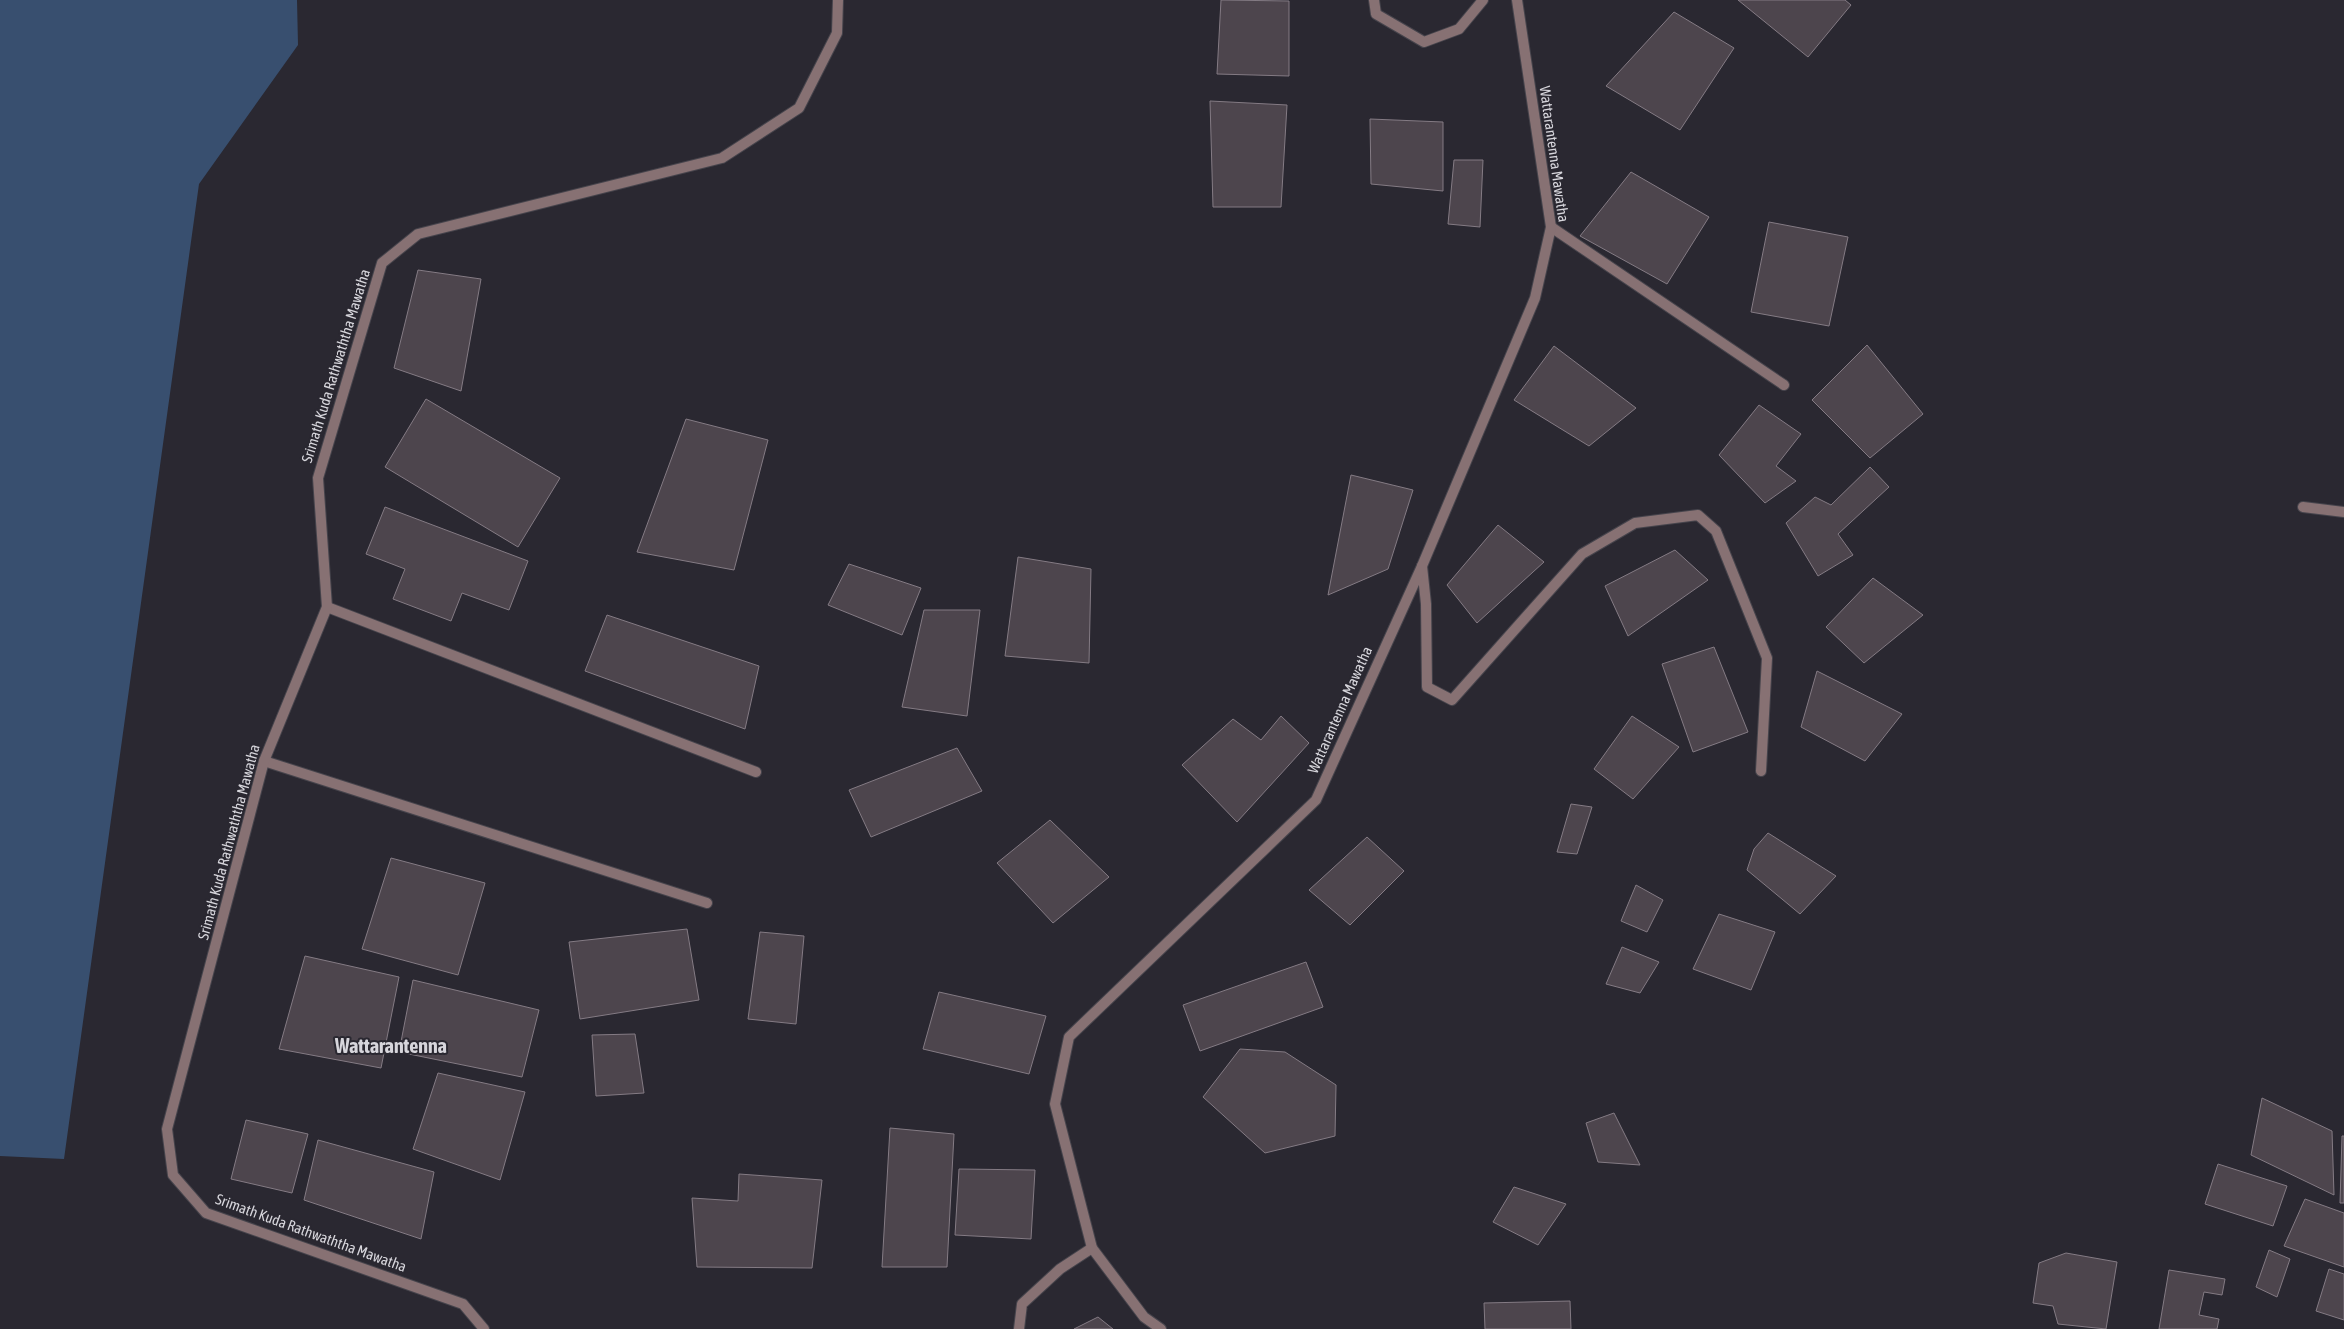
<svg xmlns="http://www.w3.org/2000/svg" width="2344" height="1329" viewBox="0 0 2344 1329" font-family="'Asap Condensed',sans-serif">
  <rect width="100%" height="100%" fill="#2a2831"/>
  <path fill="#384f6f" d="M0,0H297L298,45L199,184L64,1159L0,1156Z"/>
  <path fill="#4d454d" stroke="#847b84" d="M1221,0L1289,1V76L1217,74Z
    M1738,0H1845L1851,5L1808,57Z
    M1674,12L1734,48L1680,130L1606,86Z
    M1210,101L1287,105L1281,207H1213Z
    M1370,119L1443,122V191L1371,184Z
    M1454,160H1483L1480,227L1448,224Z
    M1631,172L1709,217L1667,284L1580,236Z
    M1769,222L1848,237L1829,326L1751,312Z
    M418,270L481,279L461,391L394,368Z
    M1867,345L1923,414L1870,458L1812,400Z
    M1554,346L1636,408L1589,446L1514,400Z
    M426,399L560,478L518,547L385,467Z
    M1759,405L1801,434L1776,466L1796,481L1765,503L1719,455Z
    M686,419L768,440L734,570L637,552Z
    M1870,467L1889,487L1838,534L1853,555L1818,576L1786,523L1815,497L1831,505Z
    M1351,475L1413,490L1388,569L1328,595Z
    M385,507L528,561L509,610L462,593L451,621L393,599L405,569L366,554Z
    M1498,525L1544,562L1477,623L1447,585Z
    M1675,550L1708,580L1628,636L1605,586Z
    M1018,557L1091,569L1089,663L1005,656Z
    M849,564L921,588L902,635L828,605Z
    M1873,578L1923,615L1864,663L1826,627Z
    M924,610H980L967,716L902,707Z
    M607,615L759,666L745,729L585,671Z
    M1714,647L1748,732L1693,752L1662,664Z
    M1817,671L1902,714L1865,761L1801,727Z
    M1281,716L1309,743L1237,822L1182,765L1233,719L1261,740Z
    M1632,716L1679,747L1633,799L1594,769Z
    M957,748L982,791L871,837L849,790Z
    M1571,804L1592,807L1577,854L1557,852Z
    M1050,820L1109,877L1053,923L997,863Z
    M1768,833L1836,876L1800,914L1747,870L1754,849Z
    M1367,837L1404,871L1350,925L1309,890Z
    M391,858L485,883L458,975L362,949Z
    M1636,885L1663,900L1647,932L1621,921Z
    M1719,914L1775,932L1751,990L1693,969Z
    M687,929L699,1000L580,1019L569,942Z
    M760,932L804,936L796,1024L748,1019Z
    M1622,947L1659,962L1640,993L1606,984Z
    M305,956L399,977L381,1068L279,1049Z
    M1306,962L1323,1007L1200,1051L1183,1005Z
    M413,980L539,1010L522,1077L399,1052Z
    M939,992L1046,1016L1029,1074L923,1049Z
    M635,1034L644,1093L596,1096L592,1035Z
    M1240,1049L1285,1052L1336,1085L1335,1136L1265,1153L1203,1097Z
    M438,1073L525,1092L500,1180L413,1149Z
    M2262,1098L2332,1131L2334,1195L2251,1155Z
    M1614,1113L1640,1165L1598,1162L1586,1123Z
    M246,1120L308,1134L292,1193L231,1179Z
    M890,1128L954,1134L947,1267H882Z
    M2342,1136H2344V1203H2340Z
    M318,1140L434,1172L421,1239L304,1200Z
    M2218,1164L2287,1186L2273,1226L2205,1204Z
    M959,1169L1035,1170L1031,1239L955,1235Z
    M739,1174L822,1180L812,1268L697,1267L692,1198L738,1201Z
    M1514,1187L1566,1204L1538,1245L1493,1222Z
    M2305,1199L2344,1213V1267L2284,1246Z
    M2269,1250L2290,1259L2277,1297L2256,1287Z
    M2066,1253L2117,1262L2106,1329L2058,1324L2053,1306L2033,1303L2039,1263Z
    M2329,1269L2344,1274V1320L2316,1311Z
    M2169,1270L2225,1279L2222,1295L2204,1292L2199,1315L2219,1319L2217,1329H2159Z
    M1570,1301L1571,1329H1485L1484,1303Z
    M1098,1317L1113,1329H1074Z"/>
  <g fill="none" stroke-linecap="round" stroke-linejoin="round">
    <g stroke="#46444c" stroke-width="12">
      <path id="service" d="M1374,0L1376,14L1424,42L1459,29L1483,0
        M1551,227L1784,385
        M2303,507L2344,512
        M1422,566L1426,604L1427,687L1452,700L1582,554L1635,523L1698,515L1716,531L1767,658L1761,771
        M327,607L756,772
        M264,761L707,903
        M1019,1329L1022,1304L1060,1269L1092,1248"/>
    </g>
    <g stroke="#46444c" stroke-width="12">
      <path id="minor" d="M1161,1329L1144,1317L1092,1248L1055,1104L1069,1037L1316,800L1422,566L1535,298L1551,227L1517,0"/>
    </g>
    <g stroke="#46444c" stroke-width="12">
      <path id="tertiary" d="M484,1329L463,1304L206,1213L173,1175L167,1129L264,761L327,607L318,478L382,263L418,234L722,158L799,108L837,33L838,0"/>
    </g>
    <use href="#service" stroke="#877173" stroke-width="10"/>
    <use href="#minor" stroke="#877173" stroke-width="10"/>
    <use href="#tertiary" stroke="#877173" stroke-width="10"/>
  </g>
  <g text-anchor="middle" stroke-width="4" stroke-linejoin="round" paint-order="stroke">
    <g font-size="15" fill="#d7d6dc" stroke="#2a2831">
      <text transform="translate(1554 154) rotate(82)" y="5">Wattarantenna Mawatha</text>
      <text transform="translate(336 366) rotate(-73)" y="5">Srimath Kuda Rathwaththa Mawatha</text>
      <text transform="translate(1340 710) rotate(-66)" y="5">Wattarantenna Mawatha</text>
      <text transform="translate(229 842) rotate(-75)" y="5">Srimath Kuda Rathwaththa Mawatha</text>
      <text transform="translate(311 1233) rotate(20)" y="5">Srimath Kuda Rathwaththa Mawatha</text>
    </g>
    <g font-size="20" font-weight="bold" fill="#d7d6dc" stroke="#2a2831">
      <text x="391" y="1053">Wattarantenna</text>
    </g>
  </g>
</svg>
